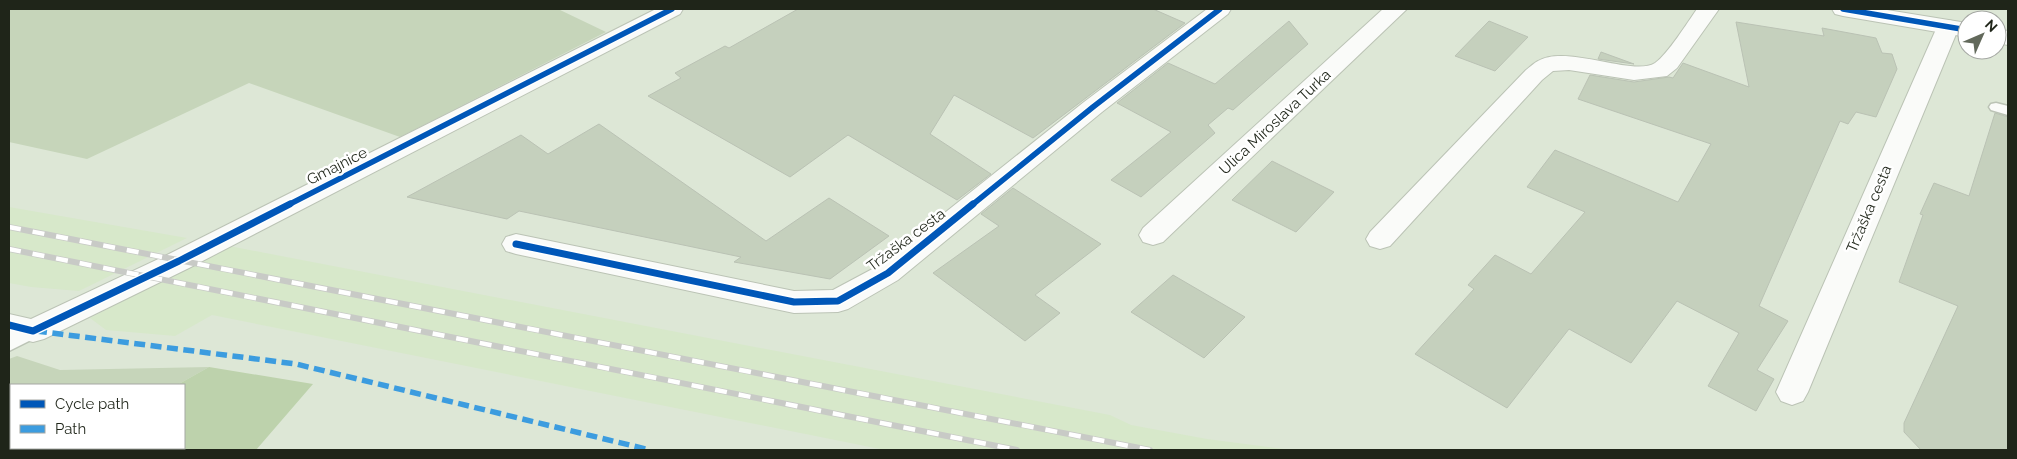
<svg xmlns="http://www.w3.org/2000/svg" width="2017" height="459" viewBox="0 0 2017 459" font-family="Raleway,sans-serif">
  <rect width="100%" height="100%" fill="#dde7d6"/>
  <path fill="#d7e8ca" d="M9,207L187,238L79,291L31,287L9,283Z
    M229,246L1110,415L1131,425L1207,439L1292,450H885L212,315L175,336L106,330L90,318Z"/>
  <path fill="#c6d5ba" d="M9,9H558L606,32L400,137L249,83L87,159L9,142Z
    M17,356L60,370L209,367L177,385H11V448H71L67,450H9V359Z"/>
  <path fill="#bdd2ac" d="M209,367L313,384L256,450H67L71,448H184V385H177Z"/>
  <path fill="#c5d0bd" stroke="#bac2b4" d="M798,9H1153L1185,23L1033,138L954,95L930,134L991,174L957,200L848,135L790,177L648,96L681,78L675,73L725,46L729,48Z
    M1289,21L1308,44L1233,110L1228,108L1208,125L1215,133L1141,197L1111,180L1171,132L1117,103L1168,63L1215,84Z
    M1489,21L1528,37L1495,71L1455,56Z
    M1736,22L1824,36L1822,28L1876,38L1882,53L1892,54L1897,69L1876,117L1856,112L1848,124L1840,121L1759,306L1788,321L1757,370L1774,379L1756,411L1708,386L1739,333L1677,301L1631,363L1569,329L1507,408L1415,354L1474,289L1468,285L1495,255L1531,274L1585,212L1527,187L1555,150L1678,202L1711,144L1578,99L1590,75L1634,82L1669,77L1673,78L1683,63L1749,87Z
    M1601,52L1634,64L1598,59Z
    M1995,113L2008,117V450H1921L1904,432V423L1958,306L1899,282L1923,215L1920,214L1934,183L1969,196Z
    M599,124L766,241L829,198L889,236L830,279L734,262L741,257L519,211L507,219L407,197L521,135L548,154Z
    M1272,161L1334,192L1296,232L1232,200Z
    M1013,188L1101,244L1035,295L1060,313L1025,341L933,273L999,226L981,214Z
    M1173,275L1245,317L1204,358L1131,312Z"/>
  <g fill="none" stroke-linecap="round" stroke-linejoin="round">
    <g stroke="#bbc3b5" stroke-width="3">
      <path id="lane" d="M1996,103L2008,106V115L1991,110L1989,107L1991,104Z
        M33,324L39,326L42,331L39,336L9,351V336Z"/>
    </g>
    <g stroke="#bbc3b5" stroke-width="2">
      <path id="street" d="M656,9H683L680,14L189,268L44,339L33,342L9,336V314L31,319L169,254Z
        M1207,9H1231L1228,14L1102,112L898,280L848,309L838,312L794,313L516,254L506,251L502,244L506,237L516,234L794,291L833,290L878,266L1084,102Z
        M1383,9H1407L1163,242L1153,245L1143,242L1139,235L1143,228Z
        M1697,9H1719L1677,68L1667,76L1634,80L1569,70L1553,71L1542,80L1390,246L1380,249L1370,246L1366,239L1370,232L1526,70C1530,67 1534,63 1538,61C1567,44 1633,77 1655,63C1668,54 1687,23 1697,9Z
        M1948,20L1956,22L1959,27L1808,392L1803,401L1792,405L1781,401L1776,392L1937,27L1940,22Z"/>
    </g>
    <g stroke="#bbc3b5" stroke-width="2">
      <path id="secondary" d="M1832,9H1881L1967,23V37L1843,16L1835,14Z
        M1997,29L2008,31V45L1997,43Z"/>
    </g>
    <use href="#lane" fill="#fafbf9" fill-rule="evenodd"/>
    <use href="#street" fill="#fafbf9" fill-rule="evenodd"/>
    <use href="#secondary" fill="#fafbf9" fill-rule="evenodd"/>
    <g stroke="#c8cac6" stroke-width="6">
      <path id="rail" d="M9,227L1150,450
        M9,249L1017,450"/>
    </g>
    <use href="#rail" stroke="#fff" stroke-width="4.5" stroke-dasharray="12" stroke-linecap="butt"/>
    <path stroke="#3c9cdf" stroke-width="5.5" stroke-dasharray="11 5.5" stroke-linecap="butt" d="M36,331L296,364L650,450"/>
    <g stroke="#fff" stroke-width="8">
      <path id="cycleway-far1" d="M1843,9L1967,30
        M288,205L672,9
        M972,205L1093,107L1220,9"/>
    </g>
    <g stroke="#fff" stroke-width="10">
      <path id="cycleway" d="M516,244L794,302L838,301L888,273L973,204
        M9,325L33,331L179,261L290,204"/>
    </g>
    <use href="#cycleway-far1" stroke="#0057b8" stroke-width="5.5"/>
    <use href="#cycleway" stroke="#0057b8" stroke-width="7"/>
  </g>
  <g text-anchor="middle" stroke-width="5" stroke-linejoin="round" paint-order="stroke">
    <g font-size="15" fill="#1f2519" stroke="#fff">
      <text transform="translate(1275 122) rotate(-43)" y="5">Ulica Miroslava Turka</text>
      <text transform="translate(337 166) rotate(-27)" y="5">Gmajnice</text>
      <text transform="translate(1869 209) rotate(-67)" y="5">Tržaška cesta</text>
      <text transform="translate(906 240) rotate(-37)" y="5">Tržaška cesta</text>
    </g>
  </g>
  <rect width="2017" height="459" fill="none" stroke="#1f2519" stroke-width="20"/>
  <rect x="10" y="384" width="175" height="65" fill="#ffffff" stroke="#a5a8a3"/>
  <rect x="20" y="400" width="25" height="8" fill="#0057b8" stroke="#a5a8a3"/>
  <text x="55" y="409" font-size="15" fill="#1f2519">Cycle path</text>
  <rect x="20" y="425" width="25" height="8" fill="#3c9cdf" stroke="#a5a8a3"/>
  <text x="55" y="434" font-size="15" fill="#1f2519">Path</text>
  <g transform="translate(1982 35) rotate(45)"><circle r="24" fill="#ffffff" stroke="#a5a8a3"/>
  <path d="M0-4L9 19L0 12L-9 19Z" fill="#62695b"/>
  <text y="-8" font-size="14" font-weight="bold" text-anchor="middle" fill="#1f2519">N</text>
  </g>
</svg>
